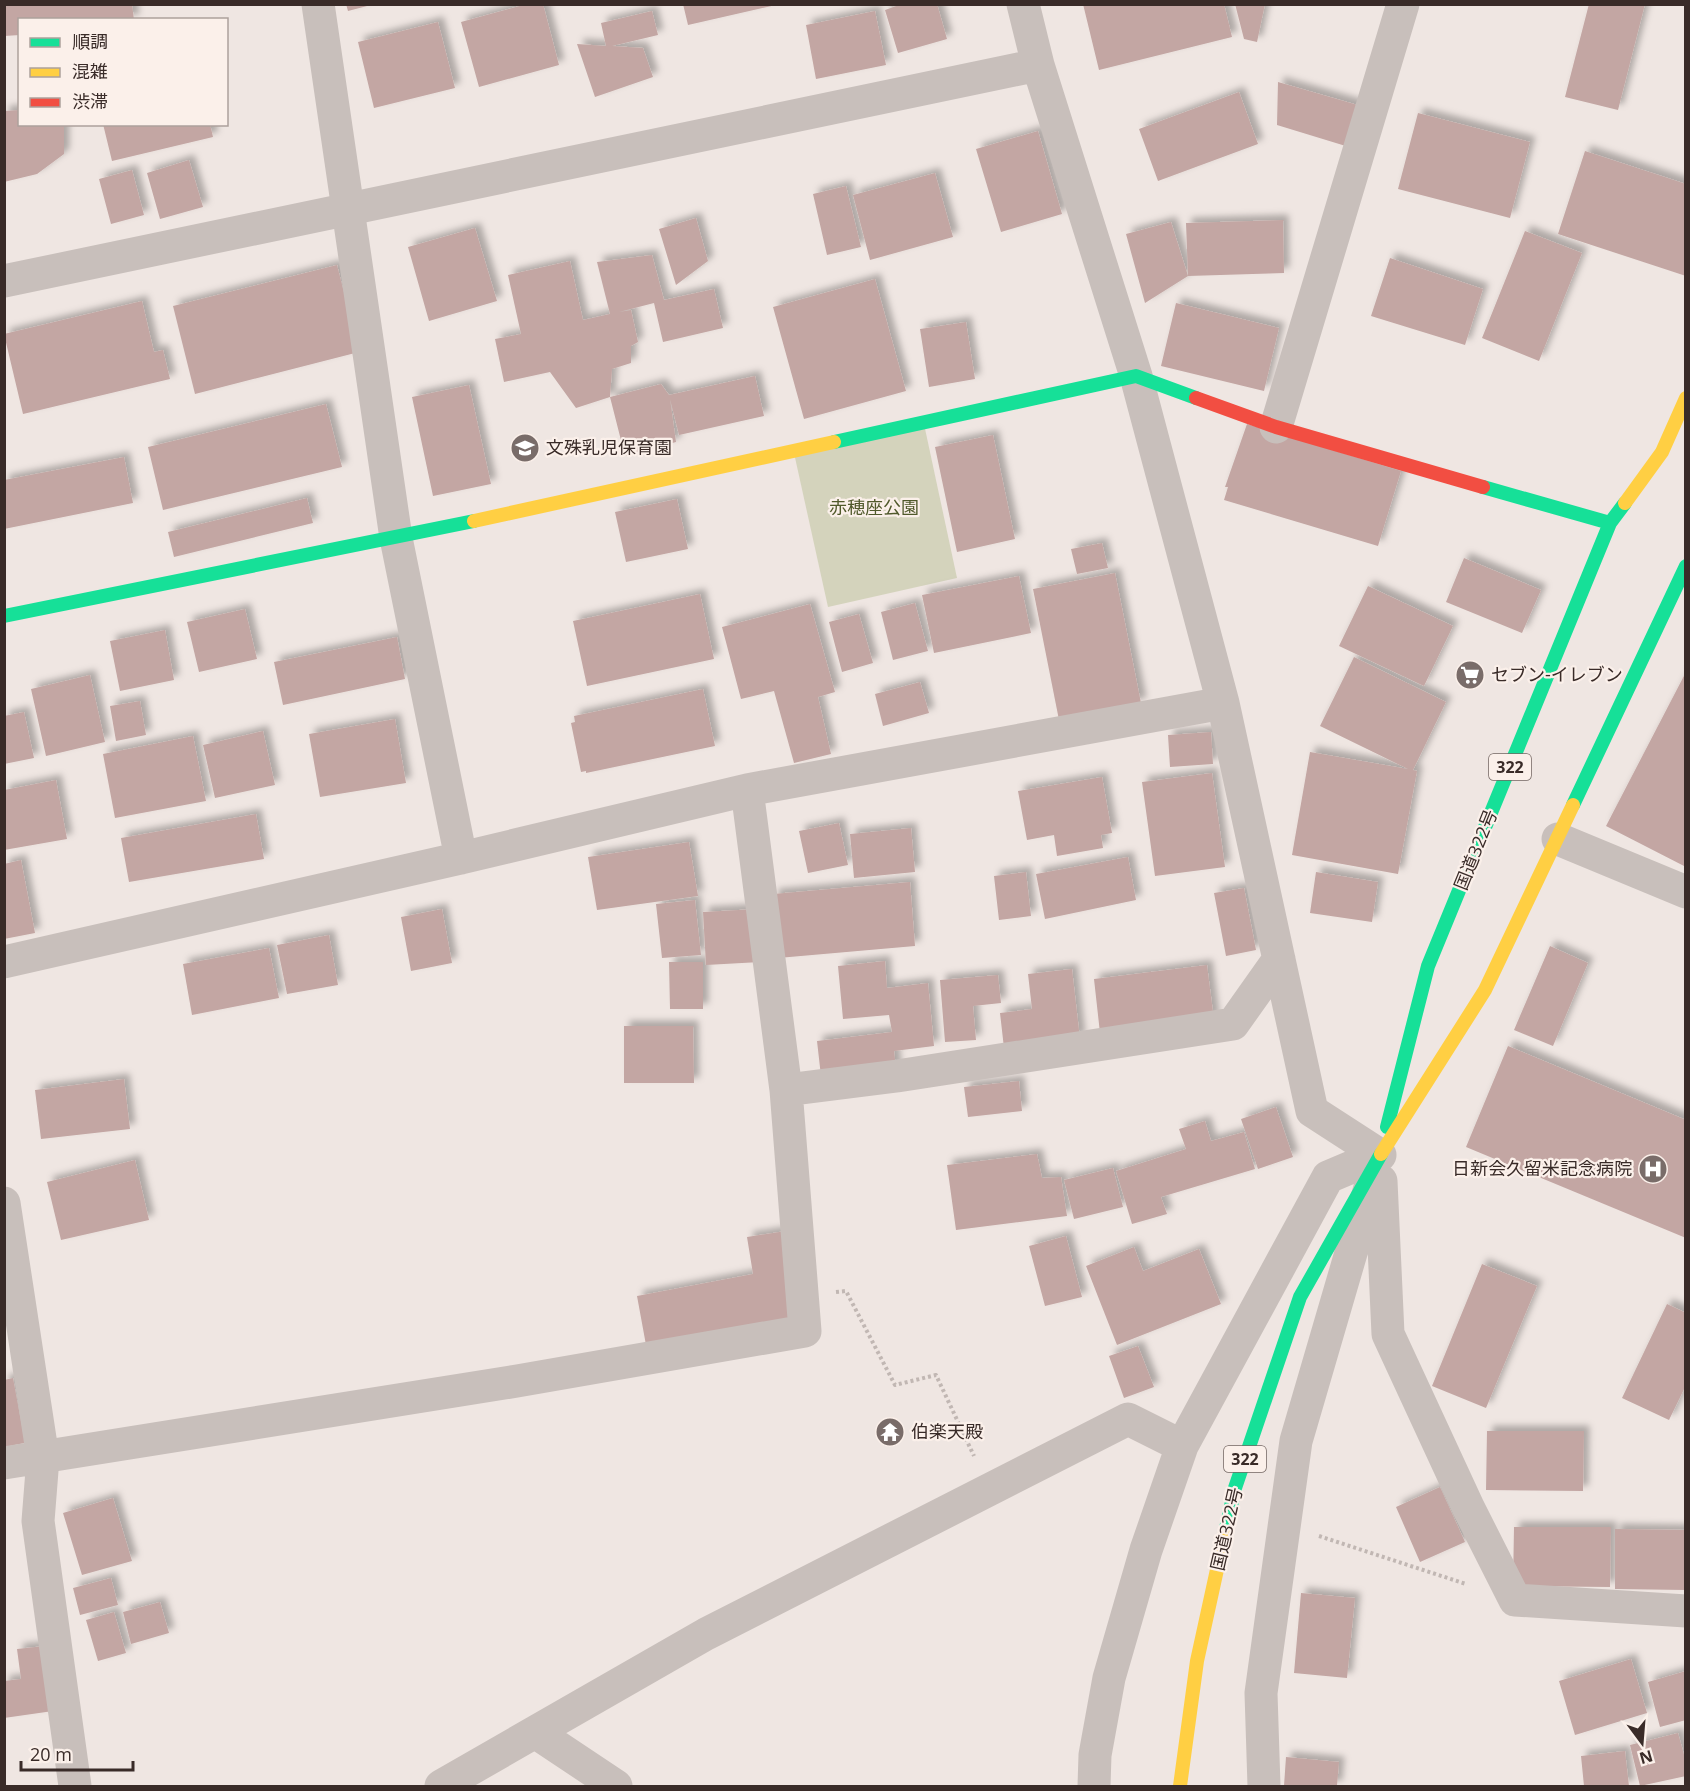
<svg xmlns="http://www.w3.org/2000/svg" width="1690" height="1791" viewBox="0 0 1690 1791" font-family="'Open Sans','Noto Sans JP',sans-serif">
  <defs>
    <filter id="shadow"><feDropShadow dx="5.5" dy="-5.5" stdDeviation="3" flood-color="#0004"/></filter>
  </defs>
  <rect width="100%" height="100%" fill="#efe6e2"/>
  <path fill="#d4d3bc" d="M924,424L957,578L828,607L794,453Z"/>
  <path fill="#c3a6a3" filter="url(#shadow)" d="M4,4H132L134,20H20V35L4,36Z
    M346,4H371V5L348,11Z
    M527,4H543L559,65L479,87L461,22Z
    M683,4H776V5L688,25Z
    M902,4H937L947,39L898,53L885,10Z
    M1083,4H1224L1232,37L1099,70Z
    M1235,4H1265L1257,42L1244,39Z
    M1589,4H1645L1618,110L1565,97Z
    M652,11L658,35L612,46L643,48L653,77L595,97L577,44L606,46L601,23Z
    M875,11L886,65L816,79L806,25Z
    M438,22L455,88L374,108L358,42Z
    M1278,82L1361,106L1349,147L1277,125Z
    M1239,92L1258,144L1158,181L1139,129Z
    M20,110V124H64V154L37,174L4,182V111Z
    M1418,113L1530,142L1510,218L1398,189Z
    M103,124H210L213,137L112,161Z
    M1038,131L1062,214L1001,232L976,149Z
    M1585,151L1686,184V276L1558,234Z
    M189,160L203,207L160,219L147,173Z
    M132,170L144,215L111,224L99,179Z
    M935,173L953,237L870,260L853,195Z
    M846,186L861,247L827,255L813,194Z
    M696,218L708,261L676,285L659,229Z
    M1283,220L1284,273L1188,276L1186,223Z
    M1171,222L1188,276L1145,303L1126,234Z
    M475,228L497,301L429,321L408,247Z
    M1525,231L1582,253L1539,361L1482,338Z
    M652,255L664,300L714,289L723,328L663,342L654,303L619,312L631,310L638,342L631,346V363L612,369L610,397L661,384L669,395L755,376L764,416L679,435L670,399L676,442L625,456L610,397L576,408L550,372L504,382L495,339L521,334L508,275L570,261L583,320L610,314L597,262Z
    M1390,258L1483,289L1465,345L1371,316Z
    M337,265L359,352L195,394L173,306Z
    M875,279L906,391L804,419L773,307Z
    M142,301L154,352L163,350L170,379L23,414L4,334Z
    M1176,303L1279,328L1264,391L1161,366Z
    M966,322L975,379L929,387L920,329Z
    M469,385L491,484L433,496L412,397Z
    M326,404L342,467L163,510L148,447Z
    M1247,424L1401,471L1378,546L1224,500L1228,487H1225Z
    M993,435L1015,539L957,552L935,447Z
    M124,457L133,503L4,529V480Z
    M307,498L313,523L174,557L168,532Z
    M677,499L688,549L626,562L615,512Z
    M1102,543L1108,568L1077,574L1071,549Z
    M1464,558L1541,590L1522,633L1446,602Z
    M1115,573L1141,703L1059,720L1033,589Z
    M1019,576L1031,633L934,653L922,595Z
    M1368,586L1453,626L1424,686L1339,646Z
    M700,594L714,659L587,686L573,621Z
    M915,603L928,651L893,660L881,612Z
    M810,604L835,692L818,697L831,754L794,763L774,691L741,699L722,627Z
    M245,609L257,659L199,672L187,622Z
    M859,614L873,663L842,672L829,622Z
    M165,630L174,680L120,691L110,641Z
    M397,637L405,679L283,705L274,662Z
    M1354,657L1446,702L1413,770L1417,771L1398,874L1292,855L1310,752L1408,769L1320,726Z
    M1686,672V867L1606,826Z
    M90,675L105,742L46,756L31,689Z
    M920,682L929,713L883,726L875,694Z
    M703,689L715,746L586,773V771L581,772L571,723L575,722L574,716Z
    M140,701L146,735L116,741L110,706Z
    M24,712L34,758L4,764V716Z
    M395,719L406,783L320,797L309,734Z
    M263,731L275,785L215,798L203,745Z
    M1211,732L1213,764L1170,767L1168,735Z
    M193,736L206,801L115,818L103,754Z
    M1212,773L1225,867L1155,876L1142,782Z
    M1102,777L1112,833L1101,835L1103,848L1057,856L1054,835L1027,840L1018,791Z
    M56,780L67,839L4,850V790Z
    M256,814L264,859L129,882L121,838Z
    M839,823L848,865L808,873L799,831Z
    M911,828L915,872L854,878L850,834Z
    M689,842L698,896L597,910L588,857Z
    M1128,857L1136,900L1045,919L1036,874Z
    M21,860L35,933L4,939V864Z
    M1026,872L1031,916L999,920L994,876Z
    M1316,872L1378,882L1372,922L1310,913Z
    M910,882L915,946L778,958L773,894Z
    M1244,888L1256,950L1226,956L1214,893Z
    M695,900L701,955L662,958L656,904Z
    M442,909L452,963L411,971L401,917Z
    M757,909L760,962L706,965L703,912Z
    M329,935L338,985L287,994L277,945Z
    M1550,946L1588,963L1553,1046L1514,1030Z
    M269,948L279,998L192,1015L183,964Z
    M885,961L887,988L928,983L934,1046L894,1051L897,1076L822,1085L817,1041L892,1032L889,1015L843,1019L838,966Z
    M669,962H703V1009H670Z
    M1207,965L1214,1020L1100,1033L1094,979Z
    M1072,969L1080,1039L1004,1048L1000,1013L1032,1009L1028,974Z
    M998,975L1001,1003L973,1006L976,1040L945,1042L940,980Z
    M624,1026H693L694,1083H624Z
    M1508,1046L1686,1120V1238L1466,1147Z
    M124,1079L130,1129L41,1139L35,1090Z
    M1019,1081L1022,1111L968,1117L964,1087Z
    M1276,1107L1293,1157L1258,1169L1241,1119Z
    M1205,1121L1211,1141L1244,1132L1255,1169L1161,1197L1167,1214L1132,1224L1116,1171L1186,1149L1179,1129Z
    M1037,1154L1042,1178L1061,1177L1067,1216L956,1230L947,1165Z
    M135,1160L149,1220L61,1240L47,1182Z
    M1113,1168L1123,1207L1074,1219L1064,1180Z
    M786,1231L800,1318L646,1345L637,1296L753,1274L747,1237Z
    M1066,1236L1082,1297L1045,1306L1029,1246Z
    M1134,1247L1143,1271L1199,1249L1221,1304L1117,1345L1086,1266Z
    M1482,1264L1537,1286L1486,1408L1432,1386Z
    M1667,1304L1686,1313V1385L1669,1420L1622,1398Z
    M1138,1346L1154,1387L1124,1398L1109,1356Z
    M13,1378L25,1443L4,1447V1380Z
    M1487,1431H1584L1583,1491L1486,1490Z
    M1440,1487L1465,1542L1420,1562L1396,1507Z
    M113,1498L132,1561L82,1575L63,1513Z
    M1514,1527H1611L1610,1587L1513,1586Z
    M1615,1529L1686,1530V1590L1615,1589Z
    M111,1578L118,1605L80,1615L73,1588Z
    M1301,1593L1355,1598L1347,1678L1294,1673Z
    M160,1602L169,1633L131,1644L123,1612Z
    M114,1612L126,1653L98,1661L86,1620Z
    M45,1646L53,1711L4,1718V1681L21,1679L17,1649Z
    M1631,1659L1647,1713L1575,1735L1559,1681Z
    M1686,1671V1720L1660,1727L1648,1682Z
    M1678,1733L1686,1762V1776L1640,1786L1630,1745Z
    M1625,1751L1629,1786H1584L1581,1756Z
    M1286,1757L1339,1762L1337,1786H1284Z"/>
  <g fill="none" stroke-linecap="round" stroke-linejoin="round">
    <path stroke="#c1b7b3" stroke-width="4" stroke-dasharray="3 3" stroke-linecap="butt" d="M836,1292L846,1291L895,1385L936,1375L974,1456
      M1319,1536L1466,1584"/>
    <path stroke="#c8bfbb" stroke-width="33" d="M318,4L396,538L461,858
      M1023,4L1038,65L1136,376L1223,703L1312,1111L1380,1155
      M4,281L1038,65
      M1276,427L1403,4
      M1558,839L1686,892
      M4,962L461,858L747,790L1223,703
      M786,1090L897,1076L1233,1024L1279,959
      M1381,1181L1388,1334L1468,1507L1515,1600L1686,1611
      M4,1203L43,1458L38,1521L75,1786
      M4,1463L517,1381L805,1331L786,1090L747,790
      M535,1732L616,1786
      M441,1786L706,1634L1128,1419L1182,1446
      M1094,1786L1095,1755L1109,1678L1146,1550L1182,1446L1328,1177L1380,1155
      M1264,1786L1261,1693L1296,1441L1372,1181"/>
    <path stroke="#16e098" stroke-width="14" d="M834,442L1136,376L1196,398
      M1483,487L1610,523
      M4,616L474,521
      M1573,805L1686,566
      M1387,1127L1428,966L1610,523L1625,503
      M1225,1533L1235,1488L1300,1297L1381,1154"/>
    <path stroke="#ffcf43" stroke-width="14" d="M1625,503L1662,452L1686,398
      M474,521L834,442
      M1381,1154L1485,990L1573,805
      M1180,1786L1197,1661L1225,1533"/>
    <path stroke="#f24e42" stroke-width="14" d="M1196,398L1276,427L1483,487"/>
  </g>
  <defs>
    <g id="school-disc" transform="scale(1.5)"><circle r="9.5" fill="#796c69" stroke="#fbf0ea"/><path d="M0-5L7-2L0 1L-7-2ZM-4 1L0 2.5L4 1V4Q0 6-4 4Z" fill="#fff"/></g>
    <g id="supermarket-disc" transform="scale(1.5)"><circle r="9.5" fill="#796c69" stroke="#fbf0ea"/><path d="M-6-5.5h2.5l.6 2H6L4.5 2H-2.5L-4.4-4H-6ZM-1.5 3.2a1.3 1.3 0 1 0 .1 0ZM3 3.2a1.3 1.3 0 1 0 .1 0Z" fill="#fff"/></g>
    <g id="hospital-disc" transform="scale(1.5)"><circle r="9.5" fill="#796c69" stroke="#fbf0ea"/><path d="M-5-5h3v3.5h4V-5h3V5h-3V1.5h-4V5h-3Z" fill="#fff"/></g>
    <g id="temple-disc" transform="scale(1.5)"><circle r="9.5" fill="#796c69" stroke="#fbf0ea"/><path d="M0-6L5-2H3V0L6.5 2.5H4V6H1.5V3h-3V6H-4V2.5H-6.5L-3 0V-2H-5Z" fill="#fff"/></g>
  </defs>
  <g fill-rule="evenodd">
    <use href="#school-disc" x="525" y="448"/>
    <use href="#supermarket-disc" x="1470" y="675"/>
    <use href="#hospital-disc" x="1653" y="1169"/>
    <use href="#temple-disc" x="890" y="1432"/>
  </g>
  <g text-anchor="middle" stroke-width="4.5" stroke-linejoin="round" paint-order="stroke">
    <g fill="#fbf0ea" stroke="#736662" stroke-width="1.5">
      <rect x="1489" y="754" width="42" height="26" rx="4.5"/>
      <rect x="1224" y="1446" width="42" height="26" rx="4.5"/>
    </g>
    <g font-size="16" font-weight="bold" fill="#392b28">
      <text x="1510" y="773">322</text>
      <text x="1245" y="1465">322</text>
    </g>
    <g font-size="18" fill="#392b28" stroke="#fbf0ea" text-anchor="start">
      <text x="546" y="454">文殊乳児保育園</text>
      <text x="1491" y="681">セブン-イレブン</text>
      <text x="1632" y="1175" text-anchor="end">日新会久留米記念病院</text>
      <text x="911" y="1438">伯楽天殿</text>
    </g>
    <g font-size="18" fill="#50592b" stroke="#fbf0ea">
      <text x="874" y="514">赤穂座公園</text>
    </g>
    <g font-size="18" fill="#392b28" stroke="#fbf0ea">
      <text transform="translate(1476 850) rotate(-68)" y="6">国道322号</text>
      <text transform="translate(1227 1529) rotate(-77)" y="6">国道322号</text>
    </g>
  </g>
  <rect width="1690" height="1791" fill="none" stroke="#392b28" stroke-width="12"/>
  <rect x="18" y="18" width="210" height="108" fill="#fbf0ea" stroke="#ada19c" stroke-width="1.5"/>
  <rect x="30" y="38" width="30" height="9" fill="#16e098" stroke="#ada19c" stroke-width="1.5"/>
  <text x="72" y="48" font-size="18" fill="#392b28">順調</text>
  <rect x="30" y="68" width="30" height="9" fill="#ffcf43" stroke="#ada19c" stroke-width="1.5"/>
  <text x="72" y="78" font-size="18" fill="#392b28">混雑</text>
  <rect x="30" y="98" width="30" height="9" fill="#f24e42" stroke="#ada19c" stroke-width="1.5"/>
  <text x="72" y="108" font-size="18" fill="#392b28">渋滞</text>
  <g transform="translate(1642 1743) rotate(164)" stroke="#fbf0ea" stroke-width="4.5" paint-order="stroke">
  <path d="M0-4.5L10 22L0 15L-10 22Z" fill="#392b28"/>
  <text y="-9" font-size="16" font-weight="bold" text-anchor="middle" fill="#392b28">N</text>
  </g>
  <path d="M21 1761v9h112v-9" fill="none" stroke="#392b28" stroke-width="3"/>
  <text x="30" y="1761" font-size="18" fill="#392b28" stroke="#fbf0ea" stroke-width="4.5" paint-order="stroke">20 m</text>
</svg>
